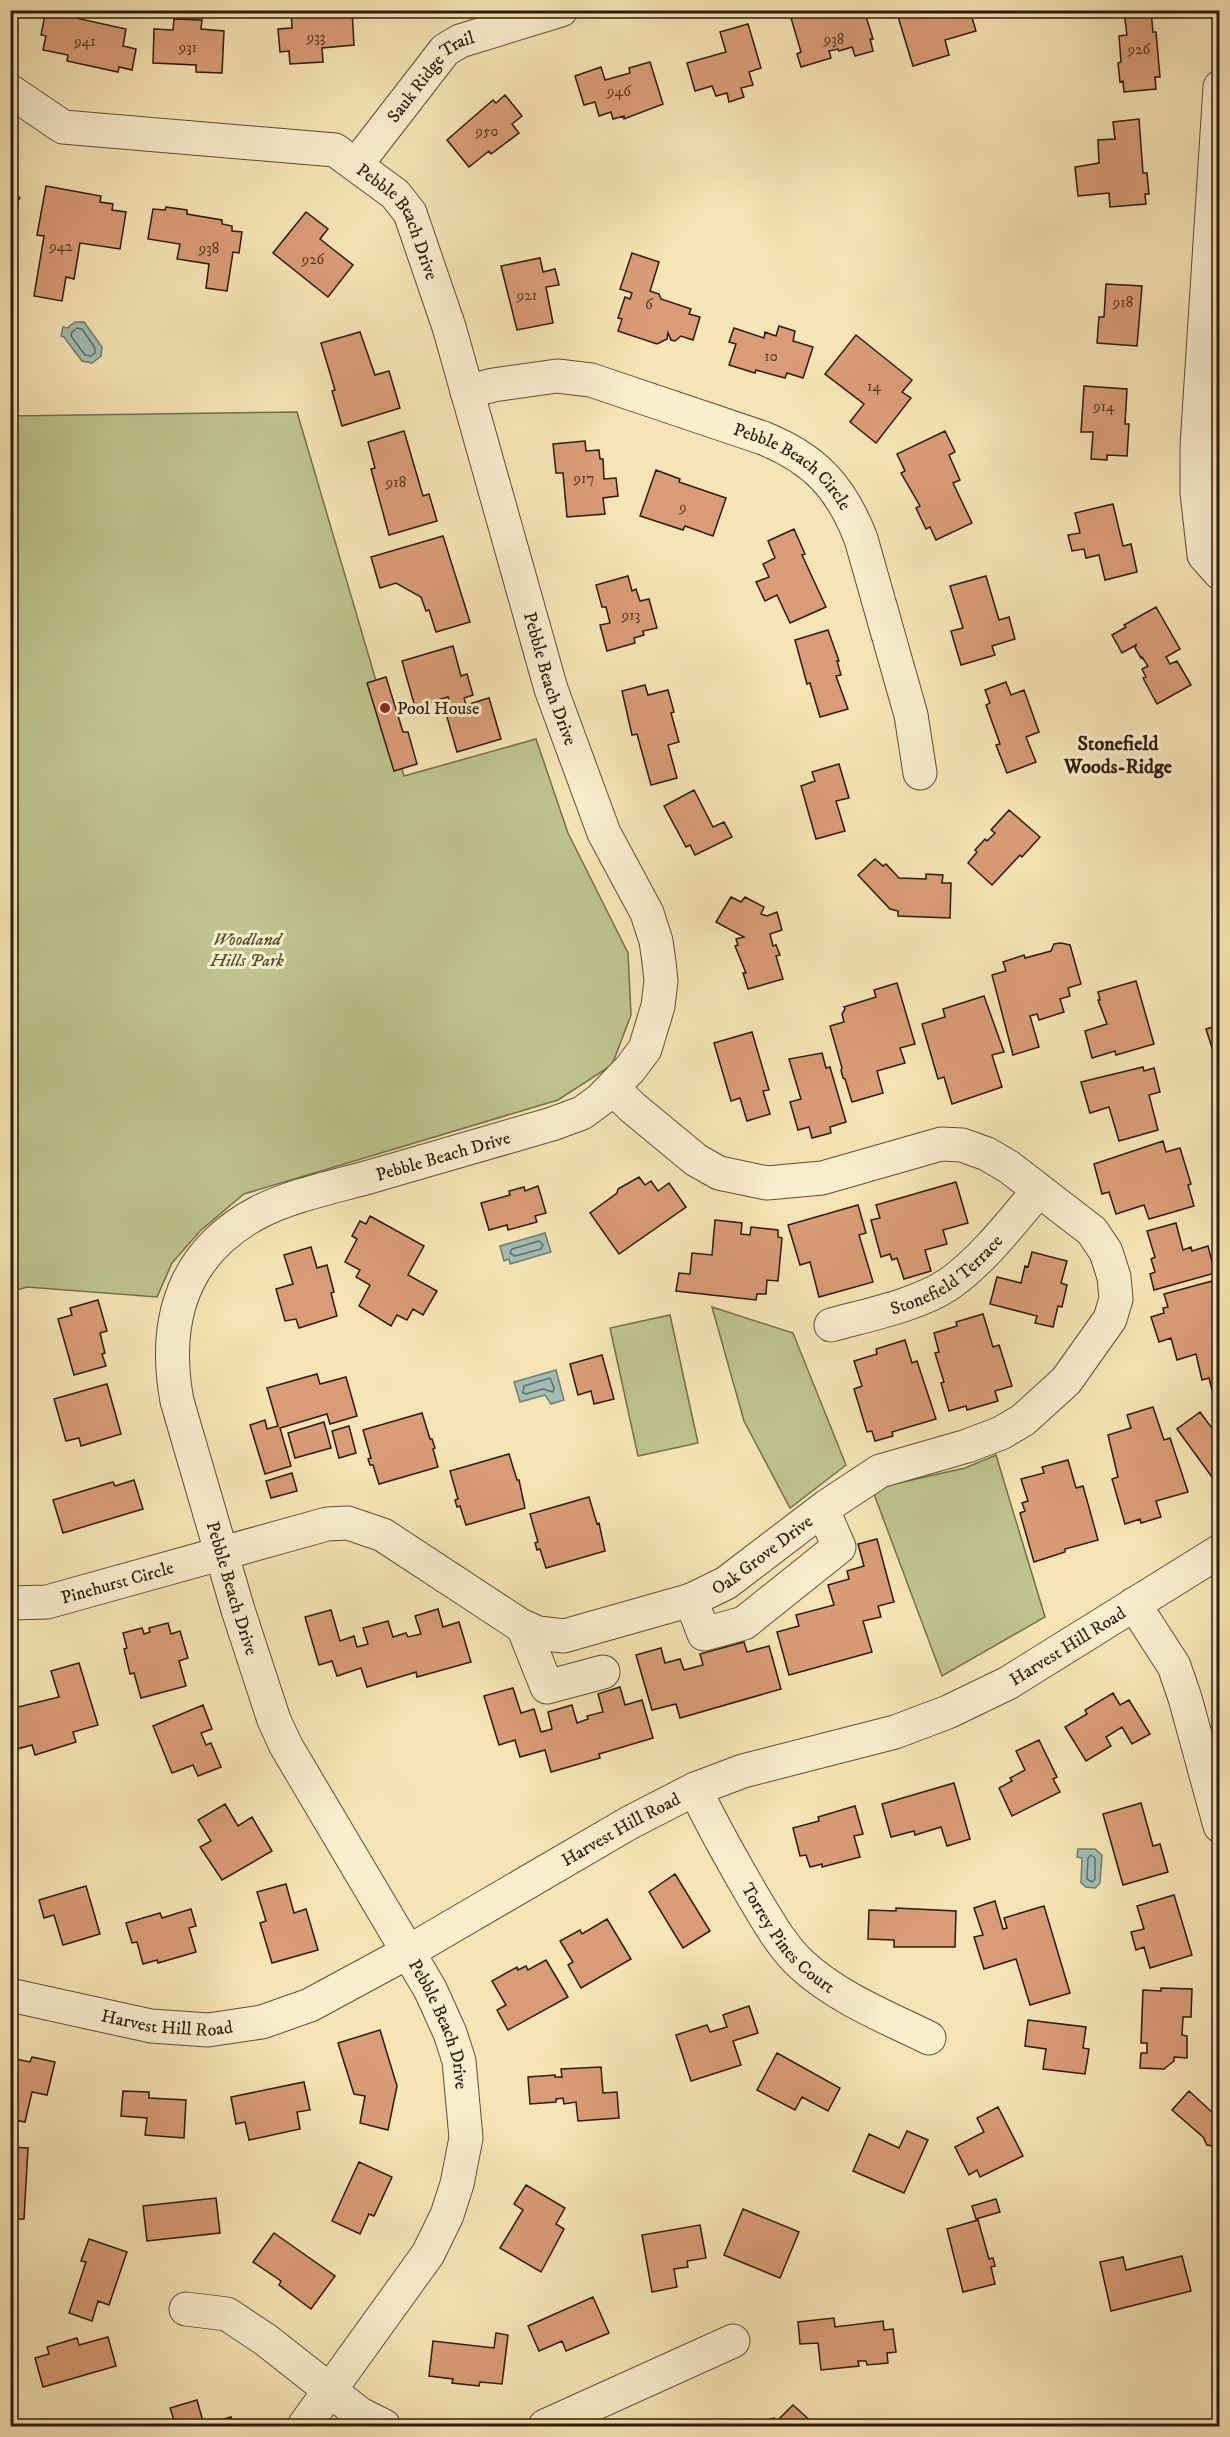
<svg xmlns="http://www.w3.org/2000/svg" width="1230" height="2437" viewBox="0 0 1230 2437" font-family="'IM FELL DW Pica',serif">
  <rect width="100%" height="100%" fill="#f6e5b4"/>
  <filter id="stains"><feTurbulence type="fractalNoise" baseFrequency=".00333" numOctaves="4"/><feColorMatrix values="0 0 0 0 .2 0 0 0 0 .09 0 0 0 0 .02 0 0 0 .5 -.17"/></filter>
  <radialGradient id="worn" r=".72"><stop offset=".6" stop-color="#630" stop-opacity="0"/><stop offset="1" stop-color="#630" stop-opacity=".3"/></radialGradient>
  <path fill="#bec48c" stroke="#746f4c" stroke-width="1.5" d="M297,412L404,776L536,739L568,833L628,953L631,1015L612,1065L558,1100L244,1194L200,1231L172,1263L157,1297L27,1287L11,1292L10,416Z
    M712,1307L793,1333L846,1465L790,1508L744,1421Z
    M670,1315L698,1443L638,1456L610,1328Z
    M996,1455L1045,1617L942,1676L874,1494L889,1485L965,1468Z"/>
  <path fill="#a0bdb6" stroke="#717c72" stroke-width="1.5" d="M75,322H84L102,347L101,356L92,363L82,361L64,337L61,336L63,327L67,328Z
    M545,1233L551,1252L510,1264L509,1259L504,1261L500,1246Z
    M556,1370L564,1400L551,1404L545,1395L520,1402L514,1382Z
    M1078,1849H1095L1102,1855L1100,1883L1095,1888L1086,1887L1081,1883L1082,1858L1077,1857Z"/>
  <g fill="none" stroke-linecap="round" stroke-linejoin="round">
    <path stroke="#666c61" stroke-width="1.5" d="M77,328L82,329L95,348V353L91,356L85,355L71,336L72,332Z
      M539,1241L543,1245L541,1249L515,1256L510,1253L512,1249Z
      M550,1378L554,1388L553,1392L543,1389L526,1394L523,1393L524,1386Z
      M1091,1855L1095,1858V1879L1092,1882L1087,1879L1088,1858Z"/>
  </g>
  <path fill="#da9c76" stroke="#2b1a0c" stroke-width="1.5" d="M46,10L71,13V17L126,29L123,46L136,49L132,70L119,67L118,72L67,61L68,55L43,50L46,36L41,35Z
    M291,10H352L354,45L322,48L323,62L290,64L289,51L280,52L278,29L292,28Z
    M810,10H817L818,15L828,10H864L873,39H870L873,51L855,56L852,47L839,51L838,49L829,51L831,58L801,67L797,54L801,52L791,18Z
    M896,10H972L970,11L976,31L945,40L949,55L913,66Z
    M1151,10L1153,32H1156L1160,77H1155L1156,89L1124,92L1123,81L1120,82L1118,63L1121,62L1119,36L1127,35L1124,12Z
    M174,19L202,20L201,29L224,31L222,73L196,72V65L153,63L154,29L173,30Z
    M748,24L761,68L749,72L753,85L741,88L744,97L729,102L727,93L716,96L712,86L695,91L687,63L726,52L720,32Z
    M650,62L663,104L624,119V116L613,119L611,112L599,116L595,102L584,105L575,76L601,67L605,80L630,73L629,68Z
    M505,95L522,116L512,124L519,133L491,154L489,151L469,167L447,140L493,100L496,103Z
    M1139,119L1143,173H1147L1149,194H1145L1146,204L1110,207L1109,193L1078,196L1075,167L1099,163L1098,140L1115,139L1113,122Z
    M46,186L101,196L100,202L113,204L112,210L126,212L120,249L80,243L74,279L66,277L62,301L34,296L44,236L37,235Z
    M10,191L20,198L11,209L13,211L10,214Z
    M166,207L187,210V214L222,220V224L232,226V231L242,232L239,253L233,252L227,291L206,288L209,264L177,259L180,244L148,239L153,209L165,210Z
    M306,212L328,229L320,239L353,265L328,297L273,253Z
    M632,253L659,262L650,291L659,294L661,299L691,309L689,314L700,317L693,340L681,336L675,341L671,340L668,333L667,339L657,344L618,331L622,319L618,318L625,297L630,299L632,293L620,289Z
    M540,258L543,272L555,269L559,285L546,287L553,323L517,330L501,266Z
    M1106,284L1142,286L1137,346L1097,343L1099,317H1104Z
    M779,326L795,331L793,341L813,347L803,378L787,373L785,378L756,370L755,373L729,365L736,344L729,342L734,328L764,338L765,332L776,336Z
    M360,332L375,375L389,371L400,408L342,426L332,391L335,390L321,343Z
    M856,335L912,380L902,392L911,398L876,443L850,422L864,404L825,374Z
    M1084,386L1127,389L1125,424H1129L1127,456L1107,455V460L1091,459L1093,432H1081Z
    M404,431L423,496L429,494L437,521L389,535L371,469L375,468L368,442Z
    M945,431L955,452L949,455L960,480L953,483L972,523L936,540L930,527L926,529L916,508L920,506L901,473L905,471L897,454Z
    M585,441L586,451L599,450L600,459H603L604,479L616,478L618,496L603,498L605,514L567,517L563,473H556L553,444Z
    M656,470L680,479L679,482L726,498L713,536L685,526L683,530L640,516Z
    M1113,504L1123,546L1131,544L1137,572L1105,580L1099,555L1086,558L1084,549L1072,551L1068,535L1080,533L1075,513Z
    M794,529L805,554L802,555L826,607L790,623L777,595L765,601L756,582L769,577L763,564L775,558L768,541Z
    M443,536L470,622L436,632L429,610L426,611L421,597L396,583L380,588L371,557Z
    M628,576L632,591L636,589L640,601L649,599L657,628L643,631L644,635L634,638L635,643L607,651L600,625L610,623L606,607H602L596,585Z
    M986,576L999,620L1009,617L1015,639L992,646L995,655L961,665L951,631L963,628L950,586Z
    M1156,607L1180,649L1166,657L1170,664L1177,661L1191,685L1157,704L1143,678L1146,677L1142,669L1148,666L1142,657L1141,658L1135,648L1136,645L1122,653L1112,635L1126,627L1124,625Z
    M828,630L839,661H837L841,675L836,676L848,709L820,717L810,683L807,684L795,640Z
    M453,646L461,676L467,674L473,695L464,698L466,705L489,698L501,739L457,752L445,710L452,708L448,697L415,707L402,661Z
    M386,677L403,732H408L417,764L394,771L367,683Z
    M1006,682L1011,695L1024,690L1039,732L1026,737L1036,762L1007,773L996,745L1000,744L986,705L990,703L985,690Z
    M645,685L648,695L668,690L674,712L671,713L679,742L668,745L677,778L651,785L637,734L632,735L622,691Z
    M839,764L849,798L836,801L845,831L816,839L801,786L815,781L812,772Z
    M694,790L713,827L724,822L732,837L695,855L690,845L686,847L664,806Z
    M1009,810L1040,837L1022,857L1020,855L992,885L968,863L977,852L975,850L985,839L987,841L995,833L991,830Z
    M875,859L883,866L886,864L899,878L926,879V874L943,875L942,883H951L950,918L898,916V911L890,909L858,875Z
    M731,897L741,902L745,897L764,907L761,914L767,916L777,912L782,930L770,934L773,946L776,945L780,955L776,956L783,979L748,989L743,973H746L735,946L738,945L736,939L744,937L716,922Z
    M1061,943L1070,945L1081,984L1068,988L1070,996L1060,999L1064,1012L1039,1020L1037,1014L1030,1016L1039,1047L1013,1055L992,975L1006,971L1003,962L1024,955L1025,958L1051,951L1054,944Z
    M1136,981L1154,1044L1116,1055L1115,1051L1092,1058L1085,1031L1107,1024L1098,1000H1100L1098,992Z
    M897,983L915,1044L900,1048L905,1063L877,1071L883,1093L852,1102L845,1079L843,1078L841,1070L842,1068L830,1026L844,1022L842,1014L845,1009L844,1007L876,997L874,990Z
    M984,996L1004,1052L992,1055L1002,1087L952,1104L944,1077L938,1079L922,1024L945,1017L943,1009Z
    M1220,1025V1073L1206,1029Z
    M752,1032L769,1090L763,1091L770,1114L747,1121L740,1098L731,1101L714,1043Z
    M822,1053L826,1068L830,1067L846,1122L830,1127L831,1133L812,1138L809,1127L798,1130L790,1102L801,1099L789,1059Z
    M1143,1067L1144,1071L1154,1068L1160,1092L1149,1095L1158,1130L1119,1141L1109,1107L1090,1113L1081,1082Z
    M1163,1141L1166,1152L1180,1148L1191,1184L1188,1185L1194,1206L1149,1219L1144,1205L1116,1214L1109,1192L1102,1194L1094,1164Z
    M639,1177L645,1185L651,1181L658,1191L669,1183L686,1207L619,1254L590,1213L617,1193L618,1189Z
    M956,1182L968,1223L943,1230L947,1244L925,1250L931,1271L904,1279L897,1258L892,1260L890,1254L881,1257L871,1220L880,1218L876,1205Z
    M538,1186L546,1213L535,1216L537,1222L508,1230L507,1225L489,1230L481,1203L510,1195L509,1191L524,1187L525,1191Z
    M858,1205L866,1233L859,1235L873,1282L819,1297L810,1262L800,1265L788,1225Z
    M370,1216L424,1246L408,1275L437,1291L423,1315L413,1309L407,1320L397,1315L391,1326L359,1306L370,1285L356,1277L360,1270L345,1262L357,1239L352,1236L360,1221L366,1224Z
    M715,1220L742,1223L741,1234L750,1235L751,1227L778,1230V1237L782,1238L778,1281L767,1280L766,1294H757L756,1300L676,1291L679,1273L690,1274L692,1253L712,1255Z
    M1176,1223L1183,1250L1191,1247L1192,1251L1208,1246L1215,1273L1154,1290L1150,1274L1155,1272L1151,1259L1155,1257L1147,1231Z
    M311,1247L317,1268L327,1265L334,1292L331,1293L337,1316L299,1328L296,1319L285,1321L276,1289L293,1284L284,1255Z
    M1032,1252L1067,1261L1061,1283L1067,1285L1062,1307L1058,1306L1053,1327L1035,1323L1037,1316L990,1304L997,1277L1021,1283L1025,1266L1028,1267Z
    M1216,1280L1220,1292V1388L1212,1390L1209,1378L1202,1380L1196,1354L1177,1360L1171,1338L1159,1342L1151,1317L1164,1313L1163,1308L1168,1307L1164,1294Z
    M98,1300L107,1331L100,1333L105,1353L102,1354L106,1366L74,1375L58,1319L72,1315L70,1308Z
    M983,1314L993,1347L999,1345L1012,1386L995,1391L998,1401L967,1410L966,1406L949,1411L941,1383L944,1382L935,1353L939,1352L934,1333L957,1326L956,1322Z
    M905,1340L912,1363L917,1361L936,1419L892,1432L893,1436L875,1441L872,1431L867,1432L854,1389L862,1386L854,1361L877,1354L876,1349Z
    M602,1355L614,1399L594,1404L591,1391L578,1395L570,1364Z
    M317,1374L320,1384L346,1377L357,1416L330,1424L327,1414L280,1428L291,1466L265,1474L250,1425L265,1420L267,1429L278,1426L267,1388Z
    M107,1384L121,1434L81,1446L79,1438L66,1441L54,1399Z
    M1153,1407L1164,1440L1170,1438L1188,1492L1156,1501L1161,1517L1141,1523L1140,1519L1125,1524L1112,1479L1118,1477L1108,1435L1131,1428L1127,1415Z
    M1200,1412L1211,1427L1220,1421V1472L1212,1477L1177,1429Z
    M422,1413L430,1439H432L435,1448L433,1449L438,1467L379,1484L373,1465H370L368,1459L371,1458L363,1430Z
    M324,1422L331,1448L295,1458L288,1433Z
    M349,1426L356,1453L339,1458L332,1431Z
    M509,1454L517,1480H519L525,1508L466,1525L460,1506L457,1507L455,1500L458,1499L450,1471Z
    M1068,1460L1076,1488L1083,1486L1098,1540L1065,1549V1552L1034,1562L1020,1513L1025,1511L1022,1503L1028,1501L1021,1479L1044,1473L1042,1467Z
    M292,1473L297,1491L271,1498L266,1481Z
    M134,1480L143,1509L63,1533L53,1500L113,1482L115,1486Z
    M589,1497L597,1524L599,1523L605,1551L546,1568L540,1549L537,1550L535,1543L538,1542L530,1514Z
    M877,1539L894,1602L878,1606L881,1617L863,1621L872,1652L789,1675L777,1632L799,1626L796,1615L834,1605L828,1585L849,1579L847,1571L864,1566L858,1544Z
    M438,1609L443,1627L459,1622L471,1662L417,1677L416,1672L367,1687L361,1668L337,1676L332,1661L319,1665L305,1617L331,1610L340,1641L354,1636L357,1647L368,1644L363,1628L388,1621L393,1637L406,1633L408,1637L421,1634L415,1616Z
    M168,1623L171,1634L180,1631L188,1658L179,1661L186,1686L141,1698L134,1673L130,1674L124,1649L127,1648L123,1633L142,1628L144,1634L150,1632L149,1628Z
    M744,1642L747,1652L769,1646L781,1689L680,1718L676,1704L652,1710L636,1655L661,1648L665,1663L680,1659L684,1670L703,1665L700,1654Z
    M79,1663L98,1725L73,1732L76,1742L35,1755L32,1745L17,1749L14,1738L10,1739V1709L59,1697L51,1671Z
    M620,1687L625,1705L642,1700L653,1738L599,1754L600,1758L551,1772L545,1750L520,1757L515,1740L499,1745L484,1696L513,1688L521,1713L534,1709L541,1732L552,1729L548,1712L572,1705L577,1723L588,1719L587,1716L603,1712L598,1694Z
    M1113,1693L1120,1705L1129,1700L1150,1734L1132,1744L1122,1727L1106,1737L1111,1746L1086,1761L1065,1727L1087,1714L1085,1710Z
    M203,1705L212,1729L201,1733L206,1745L211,1743L221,1767L198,1776L193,1765L172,1773L153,1726Z
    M1039,1740L1057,1777L1053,1779L1060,1792L1012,1816L999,1788L1012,1781L1010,1778L1025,1770L1016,1751Z
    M954,1783L970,1839L947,1846L941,1827L915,1835L914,1831L891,1837L882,1804Z
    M1141,1803L1153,1846L1160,1844L1168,1872L1123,1885L1103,1814Z
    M225,1804L238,1826L252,1817L272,1851L222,1880L200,1847L211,1841L198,1820Z
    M855,1806L863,1834L854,1836L860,1857L822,1867V1864L810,1867L806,1855L800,1856L793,1828L819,1821L818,1817Z
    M675,1874L710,1931L683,1948L649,1892Z
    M286,1884L294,1913L306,1909L318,1950L272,1963L260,1923L266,1921L257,1892Z
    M86,1886L100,1934L63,1945L54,1915L44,1918L39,1900Z
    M1174,1895L1192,1955L1150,1968L1144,1947L1136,1950L1131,1932L1144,1929L1137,1906Z
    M995,1901L1003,1929L1007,1928L1004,1918L1044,1906L1070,1993L1030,2005L1016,1959L984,1969L974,1937L983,1935L974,1908Z
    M896,1908L956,1911L955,1947H894V1940L868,1939L869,1910L896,1911Z
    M191,1909L196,1926L189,1928L196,1952L158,1963L157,1960L143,1964L137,1942L132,1943L126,1923L160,1913L162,1918Z
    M607,1919L631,1959L581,1988L568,1965L573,1962L560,1941L580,1930L582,1934Z
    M546,1960L568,1997L508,2030L497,2010L506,2005L492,1981L517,1967L518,1970L526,1966L528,1970Z
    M1161,1988L1192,1989L1191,2017H1183L1182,2035L1187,2036V2058L1174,2057V2061L1164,2069L1140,2068L1141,2053H1147V2043H1141L1143,1990L1161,1991Z
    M749,2006L758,2033L733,2041L741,2065L691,2081L676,2035L707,2025L710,2032L727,2027L723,2015Z
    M1028,2020L1086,2027L1083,2048L1089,2049L1085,2074L1043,2069L1046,2049L1025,2046Z
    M380,2030L397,2086L388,2130L360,2123L365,2096L354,2094L338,2043Z
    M777,2053L840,2088L828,2111L802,2097L795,2110L757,2090Z
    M32,2057L55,2062L47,2095L32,2092L25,2122L10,2119V2058L30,2062Z
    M601,2067L603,2093L617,2092L619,2118L578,2121L576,2102L564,2104L563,2098L556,2099V2102L530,2104L528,2077L555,2075V2077H562L561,2069Z
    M304,2082L310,2110L297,2112L300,2129L249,2140L245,2122L236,2124L231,2097Z
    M123,2091L149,2092V2098L186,2100L184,2138L145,2135L147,2118L121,2116Z
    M1189,2091L1214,2114L1217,2110L1220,2113V2153L1212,2146L1207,2145L1203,2137L1172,2110Z
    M998,2107L1023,2156L980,2177L977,2170L969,2175L955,2147L984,2132L977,2118Z
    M907,2131L928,2140L904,2193L853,2171L869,2134L899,2148Z
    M10,2147L28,2148L24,2219H10Z
    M359,2162L392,2177L374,2216L369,2214L360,2234L332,2221Z
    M526,2185L565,2208L556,2224L564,2229L541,2272L500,2248L523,2210L514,2204Z
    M216,2198L220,2233L147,2241L143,2206Z
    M996,2199L1000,2212L976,2219L972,2206Z
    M743,2209L799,2232L780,2278L724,2255Z
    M978,2220L989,2259L993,2258L995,2266L991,2267L995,2284L963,2292L947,2229Z
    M700,2225L706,2258L687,2261L688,2267L674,2269L677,2287L652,2292L642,2235Z
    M274,2233L335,2276L311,2309L279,2285L281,2281L253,2262Z
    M89,2239L127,2252L109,2305L98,2301L92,2321L69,2313L86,2262L81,2261Z
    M1182,2256L1191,2291L1111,2311L1100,2262L1123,2257L1126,2270Z
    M593,2297L609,2333L566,2351L562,2341L539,2351L528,2326Z
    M834,2318L835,2327L883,2321L884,2330L893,2329L896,2352L887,2353L888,2363L867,2365L866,2361H858L859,2366L821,2370L818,2343L800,2344L798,2322Z
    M496,2333L508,2335L502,2384L480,2382L479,2386L452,2383L453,2379L429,2376L433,2341L494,2348Z
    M108,2337L116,2366L43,2387L35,2358L49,2354L47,2347L77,2338L79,2345Z
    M197,2400L204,2425L231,2417L234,2426H176L170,2408Z
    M793,2405L815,2425L813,2426H748L774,2418L776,2422Z"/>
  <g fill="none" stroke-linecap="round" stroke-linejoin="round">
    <g stroke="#5e4d36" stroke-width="35">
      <g id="minor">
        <path d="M1220,87L1197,446V493L1204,555L1220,573"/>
        <path id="s1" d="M10,91L63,127L335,150L395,194L410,213L449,327L551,689L604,833L647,913L656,941L659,962L661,981L658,1006L645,1049L630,1069L601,1099L582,1113L552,1124C493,1141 435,1158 376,1175C338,1186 295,1194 259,1212C183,1252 162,1320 177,1401L238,1610L274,1720L286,1746L430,1989L450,2033L459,2061L466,2138L457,2184L447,2215L428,2254L304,2426"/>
        <path id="s2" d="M356,165L445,50L460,41L561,10"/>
        <path id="s3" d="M467,392L493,385L557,376L591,380L763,438C815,459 841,487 861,539L911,715L920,773"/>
        <path id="s4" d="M831,1325C867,1315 918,1305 949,1284C983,1260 1011,1223 1038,1191"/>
        <path d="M691,1600L704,1634L744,1623L839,1547L829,1524L820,1512"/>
        <path id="s5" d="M10,1603L47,1602L327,1524L348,1523L383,1535L520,1625L538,1633L564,1636L691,1600L726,1583L827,1506L880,1471L967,1446L1001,1433L1023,1420L1066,1381L1110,1319L1116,1299L1114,1277L1106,1252L1092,1231L1009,1167L987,1154L962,1145L941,1144L822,1178L767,1183L719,1173L696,1160L632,1107L613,1088"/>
        <path d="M1134,1604L1174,1666L1185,1698L1220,1826"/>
        <path d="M523,1627L547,1687L603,1672"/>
        <path id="s6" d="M695,1789C713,1827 733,1862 754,1898C768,1921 782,1947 802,1965C838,1998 886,2017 929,2038"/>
        <path id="s7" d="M10,1995L151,2026L208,2030L262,2022L310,2005L408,1952L629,1823L695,1789L743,1771L895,1732L948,1712L1008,1683L1220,1551"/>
        <path d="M186,2309L227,2314L266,2340L360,2414L384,2426"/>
        <path d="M545,2426L733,2341"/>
      </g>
    </g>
    <use href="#minor" stroke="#f9eece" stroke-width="33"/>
  </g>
  <circle fill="#8f2418" stroke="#f9eece" stroke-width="2" cx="385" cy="708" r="6"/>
  <g text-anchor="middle" stroke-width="6" stroke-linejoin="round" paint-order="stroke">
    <g font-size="15" fill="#573a26">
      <text x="316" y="42">933</text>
      <text x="834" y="44">938</text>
      <text x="85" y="46">941</text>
      <text x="188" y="52">931</text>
      <text x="1139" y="54">926</text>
      <text x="619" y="96">946</text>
      <text x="487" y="136">950</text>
      <text x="61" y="251">942</text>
      <text x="209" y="253">938</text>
      <text x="313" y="264">926</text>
      <text x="527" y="300">921</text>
      <text x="1123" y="307">918</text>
      <text x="649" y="309">6</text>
      <text x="771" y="361">10</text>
      <text x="874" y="391">14</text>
      <text x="1104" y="411">914</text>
      <text x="584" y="483">917</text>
      <text x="396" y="487">918</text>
      <text x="683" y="512">9</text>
      <text x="631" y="620">913</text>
    </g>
    <g font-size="18" fill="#2b1a0c" stroke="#f9eece">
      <text dy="6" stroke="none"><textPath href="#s2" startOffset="117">Sauk Ridge Trail</textPath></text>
      <text dy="6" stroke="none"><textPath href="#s1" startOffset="436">Pebble Beach Drive</textPath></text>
      <text dy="6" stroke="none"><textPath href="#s3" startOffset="348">Pebble Beach Circle</textPath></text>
      <text dy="6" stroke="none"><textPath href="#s1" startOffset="922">Pebble Beach Drive</textPath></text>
      <text transform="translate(443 1156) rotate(-16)" y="6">Pebble Beach Drive</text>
      <text dy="6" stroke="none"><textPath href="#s4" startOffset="128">Stonefield Terrace</textPath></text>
      <text dy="6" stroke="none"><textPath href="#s5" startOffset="812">Oak Grove Drive</textPath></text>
      <text dy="6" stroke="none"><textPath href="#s5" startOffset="110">Pinehurst Circle</textPath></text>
      <text dy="6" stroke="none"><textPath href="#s1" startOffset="2163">Pebble Beach Drive</textPath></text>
      <text dy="6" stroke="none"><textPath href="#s7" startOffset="1150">Harvest Hill Road</textPath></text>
      <text dy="6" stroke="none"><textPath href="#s7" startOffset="664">Harvest Hill Road</textPath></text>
      <text dy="6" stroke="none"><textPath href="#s6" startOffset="177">Torrey Pines Court</textPath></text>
      <text dy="6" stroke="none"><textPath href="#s7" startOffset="160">Harvest Hill Road</textPath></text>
      <text dy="6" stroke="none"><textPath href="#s1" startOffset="2649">Pebble Beach Drive</textPath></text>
    </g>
    <g font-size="18" fill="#2b1a0c" stroke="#f9eece" text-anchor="start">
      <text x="397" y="714">Pool House</text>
    </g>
    <g font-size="18" font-style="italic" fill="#574d32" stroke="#f9eece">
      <text x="247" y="945">Woodland<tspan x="247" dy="21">Hills Park</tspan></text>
    </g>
    <g font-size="20" font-weight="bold" fill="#2b1a0c" stroke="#f9eece">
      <text x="1118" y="750">Stonefield<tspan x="1118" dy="23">Woods-Ridge</tspan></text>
    </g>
  </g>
  <rect width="1230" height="2437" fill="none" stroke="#f6e5b4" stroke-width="36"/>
  <rect x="12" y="12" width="1206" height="2413" fill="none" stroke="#2b1a0c" stroke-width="3"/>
  <rect x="18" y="18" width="1194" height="2401" fill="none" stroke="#2b1a0c" stroke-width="1.5"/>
  <rect width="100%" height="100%" filter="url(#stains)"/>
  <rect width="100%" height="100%" fill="url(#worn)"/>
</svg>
